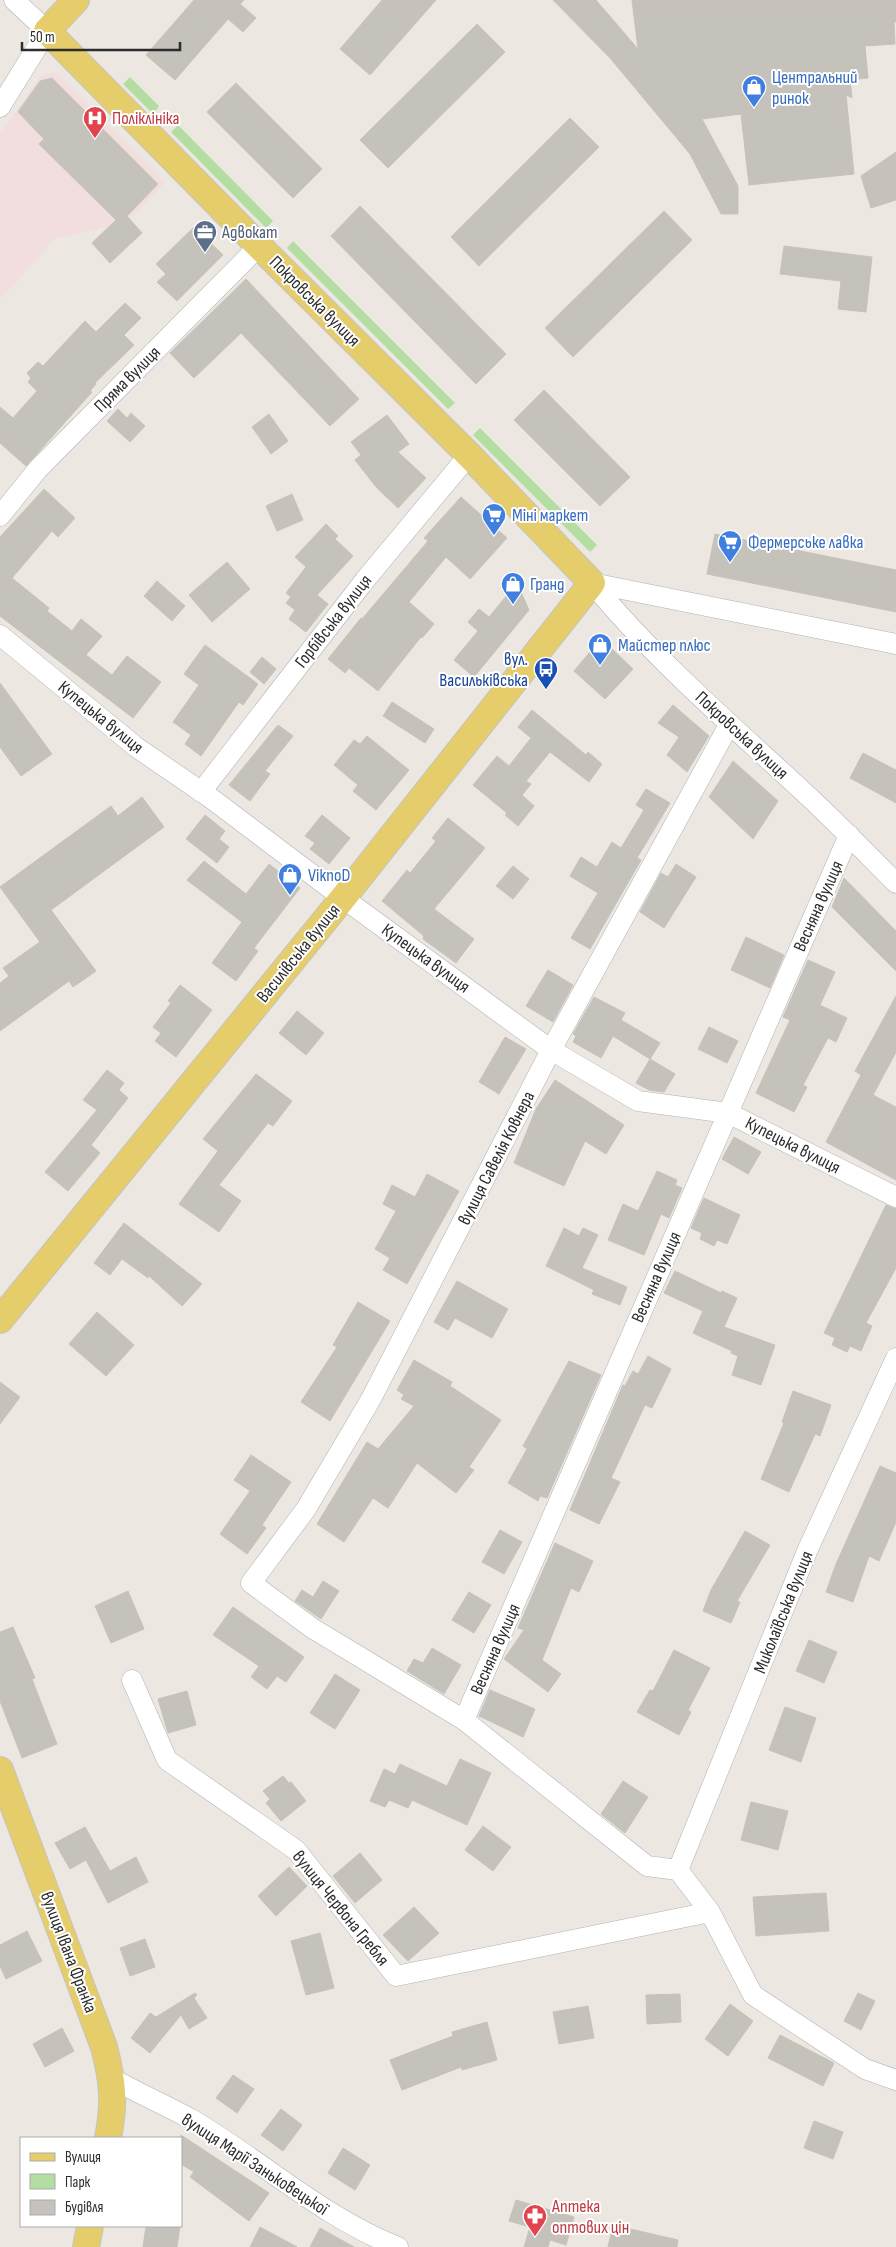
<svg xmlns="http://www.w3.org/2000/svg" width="896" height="2247" viewBox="0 0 896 2247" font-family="'Sofia Sans Condensed',sans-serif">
  <rect width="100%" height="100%" fill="#ece7e0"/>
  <path fill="#f2dede" d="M55,72L165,182L131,218L127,215L111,230L107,227L56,238L0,299V135L41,75Z"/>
  <path fill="#b4dea1" d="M130,77L159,106L153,114L123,84Z
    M178,125L273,221L266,228L171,132Z
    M293,241L455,403L448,409L287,248Z
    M480,428L597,545L590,552L473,435Z"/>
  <path fill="#c5c1bb" stroke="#c8c3b9" d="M194,0H244L240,4L256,18L243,32L228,19L175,80L146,55Z
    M382,0H436L370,75L340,49Z
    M553,0H596L638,49L632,0H896V22H894L895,44L865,46L868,78L850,80L852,98L846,95L854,174L749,185L741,114L702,119L738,186V214H721L690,154L610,58Z
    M477,24L505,52L388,168L360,140Z
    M52,78L158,184L127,216L142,233L110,263L92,243L116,220L39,144L44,139L18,112L40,81Z
    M236,83L322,169L293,198L207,112Z
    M570,118L599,147L479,266L451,237Z
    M896,152V200L871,208L861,176Z
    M360,206L506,354L476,384L331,236Z
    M664,211L692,240L573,357L545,328Z
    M194,227L223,255L177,301L157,282L166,274L156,264Z
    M784,246L872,257L866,312L838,309L841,281L780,274Z
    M246,279L359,399L330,426L241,333L194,378L170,353Z
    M125,303L141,318L124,335L134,345L95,383L96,384L90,391L92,392L26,466L0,443V407L13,418L37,391L28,382L31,378L27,373L38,362L43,366L85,321L96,332Z
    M544,390L630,477L600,506L514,420Z
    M118,409L127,418L131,413L145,426L130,442L107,421Z
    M269,414L288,441L271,454L252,427Z
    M387,415L409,444L398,452L426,478L398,508L376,487L355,460L361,455L351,442Z
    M44,489L75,518L58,537L52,531L12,578L49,608L47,611L72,631L81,619L102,636L86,655L112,675L127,656L161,682L133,718L0,616V537Z
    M292,494L303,520L277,531L266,506Z
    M461,497L507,538L470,579L446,557L409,602L434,624L422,638L421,637L378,691L349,668L345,673L328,659L361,618L362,619L428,541L424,538Z
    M326,524L338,536L335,539L353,556L317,595L328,604L306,632L289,619L295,610L286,603L291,597L286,593L306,567L295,557Z
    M715,534L896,570V612L707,574Z
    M227,562L250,589L212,622L189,595Z
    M157,581L185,606L172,621L144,596Z
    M517,583L529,610L474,677L454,660L478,631L468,622L479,609L489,617Z
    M602,643L609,646L633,669L605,699L574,671L595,646Z
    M205,645L258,684L243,705L239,702L201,756L185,744L191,735L173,722L199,685L184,674Z
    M262,657L276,669L264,684L250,672Z
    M0,683L52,754L21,776L0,747Z
    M392,702L434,729L425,743L383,716Z
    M673,705L709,736L687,772L667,755L679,737L658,723Z
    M532,710L586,755L588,752L602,764L589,782L550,752L526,781L531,784L522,795L534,806L518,826L505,815L507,813L473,785L497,756L509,766L531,738L518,727Z
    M278,725L293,736L265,771L270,774L250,801L229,785Z
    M367,736L409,770L376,810L353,791L358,785L334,765L354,740L360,744Z
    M863,753L896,770V803L850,778Z
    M733,761L778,801L753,839L709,797Z
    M646,789L670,803L637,858L641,860L590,949L571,938L598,893L570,876L581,857L597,867L612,842L621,848L644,810L636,805Z
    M142,797L164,827L51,910L96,971L73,987L69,981L0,1031V983L9,976L3,968L40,942L0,887L111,806L118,816Z
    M205,815L225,831L219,839L229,847L217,863L186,839Z
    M322,815L350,838L329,864L310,849L315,843L305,836Z
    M448,818L485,848L434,909L474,939L456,963L423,939L424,936L382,901L407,870L410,873L436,841L432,838Z
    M204,861L246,894L269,864L300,888L254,948L258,951L236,981L212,963L242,922L187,880Z
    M676,864L696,877L664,928L640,912L661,873L668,877Z
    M513,866L529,879L513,899L496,886Z
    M844,878L896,931V971L832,907Z
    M746,937L784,955L770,988L731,970Z
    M808,960L835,972L820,1005L847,1018L836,1042L828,1038L803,1085L807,1087L794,1112L756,1093L790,1020L783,1017Z
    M548,970L573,985L553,1022L526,1006Z
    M180,985L212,1010L176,1057L155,1041L161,1033L153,1027L171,1003L168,1001Z
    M896,996V1052L873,1095L896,1107V1180L826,1142L861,1075L855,1071Z
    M594,997L625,1013L621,1020L660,1043L650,1059L613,1036L601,1058L573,1042L576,1036L573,1034Z
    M297,1011L324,1033L306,1055L279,1033Z
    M709,1027L738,1041L727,1063L698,1049Z
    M505,1037L526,1049L499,1094L479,1082Z
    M650,1059L675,1074L664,1092L649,1090L636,1083Z
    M107,1070L124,1083L119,1090L128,1098L91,1145L100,1153L68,1191L45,1172L97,1110L83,1100Z
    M256,1074L292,1101L273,1126L268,1123L219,1185L241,1201L219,1232L179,1204L218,1151L203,1139Z
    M555,1080L624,1125L606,1154L585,1141L564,1186L514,1163L536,1109Z
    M734,1137L761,1152L748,1174L722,1159Z
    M657,1171L677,1180L675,1185L682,1188L669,1218L661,1214L644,1255L608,1240L623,1204L638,1211Z
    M427,1174L459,1191L407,1284L383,1270L390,1258L375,1249L396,1211L383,1204L392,1185L415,1197Z
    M704,1198L740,1215L727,1244L717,1240L714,1246L700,1239L702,1233L691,1228Z
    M886,1205L896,1209V1268L866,1323L872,1326L861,1351L850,1346L847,1352L832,1345L835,1338L824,1333Z
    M124,1223L202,1284L182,1306L149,1276L148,1278L122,1259L110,1275L94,1263Z
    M564,1228L579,1236L583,1228L598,1235L582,1268L627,1287L620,1305L592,1294L594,1290L546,1266Z
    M675,1271L721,1293L722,1291L737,1298L724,1327L775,1345L761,1385L732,1375L738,1356L731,1353L732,1351L693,1333L703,1311L664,1293Z
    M457,1281L508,1309L492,1338L455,1318L448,1330L434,1322Z
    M358,1302L390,1321L330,1421L301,1402L337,1347L333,1345Z
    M97,1312L134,1345L106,1376L69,1344Z
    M648,1356L671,1369L652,1408L645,1405L611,1478L620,1482L599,1524L570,1510L623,1385L625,1386L633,1371L638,1374Z
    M414,1360L452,1382L450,1386L501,1420L469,1467L474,1470L456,1493L417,1463L388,1508L373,1498L344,1542L317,1524L367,1442L378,1449L414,1406L401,1399L404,1395L397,1390Z
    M569,1361L601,1375L547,1498L540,1496L538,1501L508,1483L527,1449L523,1446Z
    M0,1382L20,1397L0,1424Z
    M793,1391L831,1405L820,1436L815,1434L789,1492L761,1479L784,1423L782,1422Z
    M251,1455L291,1482L262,1525L266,1528L247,1554L220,1534L250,1491L234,1480Z
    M880,1466L896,1473V1522L879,1561L869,1556L853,1602L826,1592L836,1564Z
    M500,1530L522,1542L504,1574L482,1562Z
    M745,1531L770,1545L737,1601L740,1602L731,1623L703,1611L711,1590Z
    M555,1543L593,1561L579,1592L571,1588L542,1660L561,1674L548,1692L504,1659L524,1630L518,1628Z
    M323,1581L339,1591L321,1619L295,1601L302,1590L313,1597Z
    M128,1591L144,1629L111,1643L95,1606Z
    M469,1592L491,1605L474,1633L452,1620Z
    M233,1607L304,1657L286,1682L277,1676L267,1689L251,1677L259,1666L213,1635Z
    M13,1627L35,1678L32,1679L57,1744L22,1758L0,1701V1632Z
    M809,1640L837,1652L824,1683L796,1671Z
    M432,1648L461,1665L444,1694L407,1671L414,1659L423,1663Z
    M674,1650L710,1668L688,1710L691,1712L679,1735L637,1712L650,1690L653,1691Z
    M335,1674L360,1690L335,1729L310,1713Z
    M490,1690L535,1709L523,1737L479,1716Z
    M187,1691L196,1725L168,1733L158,1699Z
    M785,1707L816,1718L801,1762L769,1750Z
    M460,1759L491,1773L467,1825L412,1800L408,1808L389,1800L385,1807L370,1801L384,1769L395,1774L400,1764L447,1786Z
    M283,1776L289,1783L291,1782L306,1801L281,1821L266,1803L270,1799L263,1791Z
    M623,1781L648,1797L625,1833L601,1814Z
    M751,1802L788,1811L778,1850L741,1840Z
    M483,1826L511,1847L493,1871L465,1850Z
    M85,1827L110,1871L136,1857L148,1882L108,1903L86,1860L70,1869L55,1843Z
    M360,1853L382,1880L355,1903L333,1876Z
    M289,1867L307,1886L276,1916L258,1896Z
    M826,1893L829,1931L756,1936L753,1897Z
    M414,1907L439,1933L408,1961L383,1935Z
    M27,1931L42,1961L6,1979L0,1966V1945Z
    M320,1933L334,1988L306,1995L291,1941Z
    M145,1939L155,1967L130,1976L120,1948Z
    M195,1993L197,1995L194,1998L207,2018L189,2029L181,2015L150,2053L131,2038L150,2013L156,2017Z
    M858,1993L875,2001L861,2030L844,2021Z
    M680,1994L681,2022L647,2024L646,1995Z
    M730,2004L753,2021L728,2056L705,2039Z
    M588,2006L594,2038L559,2044L553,2012Z
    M487,2022L497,2060L462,2070L461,2067L402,2090L390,2060L453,2036L452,2032Z
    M62,2028L74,2051L45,2067L33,2044Z
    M780,2035L834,2063L823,2086L768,2058Z
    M233,2075L254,2089L237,2113L216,2098Z
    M281,2109L302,2125L283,2151L261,2135Z
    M814,2121L843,2132L833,2159L804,2148Z
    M181,2135L269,2193L249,2221L190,2177L194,2172L181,2164Z
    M343,2148L370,2165L355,2190L328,2173Z
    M516,2200L574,2217L566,2245L550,2240L548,2247H524L530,2227L509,2221Z
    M613,2225L678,2240L677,2247H608Z
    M146,2226H180L177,2247H143Z
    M260,2227L297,2247H250Z
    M320,2228L354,2247H310Z"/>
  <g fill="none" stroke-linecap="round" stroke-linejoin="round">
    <g stroke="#b0b1bb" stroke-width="21">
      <path id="minor" d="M0,107L47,31L14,0
        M0,516L38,469L259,246
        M592,583C657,662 735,728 809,797C839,825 867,854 896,883
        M592,583L896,644
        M0,635L136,747L212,799L343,898L551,1050L638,1101L728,1113L896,1197
        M729,725L551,1050L371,1399L306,1509L251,1583L312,1628L464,1720L647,1866L678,1870L710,1912L753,1995L865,2069L896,2080
        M201,792L365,580L469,455
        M132,1680L167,1760L296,1850L396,1976L710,1912
        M464,1720L849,835
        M678,1870L808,1549L896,1358
        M113,2079C138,2093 165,2105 191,2119C261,2160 322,2217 398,2247"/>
    </g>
    <g stroke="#c4c4c4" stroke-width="28">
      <path id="major" d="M0,1320L343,898L592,583L469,455L259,246L47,31L76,0
        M0,1770L104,2047C113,2082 115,2102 108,2138
        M86,2247L90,2226"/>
    </g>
    <use href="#minor" stroke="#fff" stroke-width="20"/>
    <use href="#major" stroke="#e5cd6c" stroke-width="26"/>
  </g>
  <defs>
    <g id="shop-pin" transform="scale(1.25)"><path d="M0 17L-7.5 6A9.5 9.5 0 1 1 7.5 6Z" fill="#3f7fe0" stroke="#fff"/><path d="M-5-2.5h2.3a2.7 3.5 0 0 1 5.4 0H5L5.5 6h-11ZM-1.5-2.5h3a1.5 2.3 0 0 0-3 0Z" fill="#fff"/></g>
    <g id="hospital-pin" transform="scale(1.25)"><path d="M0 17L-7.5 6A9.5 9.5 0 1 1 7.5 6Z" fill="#e0444e" stroke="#fff"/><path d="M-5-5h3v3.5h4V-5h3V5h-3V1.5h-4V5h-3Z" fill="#fff"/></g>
    <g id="office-pin" transform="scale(1.25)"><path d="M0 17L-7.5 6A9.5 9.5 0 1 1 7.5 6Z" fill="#5c6f8a" stroke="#fff"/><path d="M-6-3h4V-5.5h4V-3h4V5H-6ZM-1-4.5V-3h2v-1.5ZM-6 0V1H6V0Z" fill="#fff"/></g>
    <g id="supermarket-pin" transform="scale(1.25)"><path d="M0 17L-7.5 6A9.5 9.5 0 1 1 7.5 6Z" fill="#3f7fe0" stroke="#fff"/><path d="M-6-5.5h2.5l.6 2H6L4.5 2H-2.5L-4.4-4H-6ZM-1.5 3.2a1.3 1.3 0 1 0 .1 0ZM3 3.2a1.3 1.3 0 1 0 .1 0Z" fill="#fff"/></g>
    <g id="bus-pin" transform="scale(1.25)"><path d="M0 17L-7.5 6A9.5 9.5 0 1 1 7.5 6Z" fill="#1a4fb4" stroke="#fff"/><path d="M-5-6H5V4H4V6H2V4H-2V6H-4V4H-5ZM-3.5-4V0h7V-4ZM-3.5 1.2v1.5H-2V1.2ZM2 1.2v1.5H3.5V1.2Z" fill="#fff"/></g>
    <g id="pharmacy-pin" transform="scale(1.25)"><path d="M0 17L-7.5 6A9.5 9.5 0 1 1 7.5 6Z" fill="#e0444e" stroke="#fff"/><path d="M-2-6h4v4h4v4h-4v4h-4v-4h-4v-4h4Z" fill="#fff"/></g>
  </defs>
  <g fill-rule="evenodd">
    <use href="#shop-pin" x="754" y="87"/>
    <use href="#hospital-pin" x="95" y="118"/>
    <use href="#office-pin" x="205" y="232"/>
    <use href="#supermarket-pin" x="494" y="515"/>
    <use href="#supermarket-pin" x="730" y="542"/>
    <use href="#shop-pin" x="513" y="584"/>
    <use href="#shop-pin" x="600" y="645"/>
    <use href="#bus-pin" x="546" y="669"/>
    <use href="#shop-pin" x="290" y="875"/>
    <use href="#pharmacy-pin" x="535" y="2216"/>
  </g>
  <g text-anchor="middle" stroke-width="4" stroke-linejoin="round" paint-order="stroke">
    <g font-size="18" fill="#366cbe" stroke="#fff" text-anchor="start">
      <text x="772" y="83">Центральний<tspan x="772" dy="21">ринок</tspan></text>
      <text x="512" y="521">Міні маркет</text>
      <text x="748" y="548">Фермерське лавка</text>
      <text x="530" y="590">Гранд</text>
      <text x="618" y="651">Майстер плюс</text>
      <text x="308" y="881">ViknoD</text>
    </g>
    <g font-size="18" fill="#be3a42" stroke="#fff" text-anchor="start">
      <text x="112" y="124">Поліклініка</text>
      <text x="552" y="2212">Аптека<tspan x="552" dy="21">оптових цін</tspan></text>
    </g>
    <g font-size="18" fill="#4e5e75" stroke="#fff" text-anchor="start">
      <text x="222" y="238">Адвокат</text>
    </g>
    <g font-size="18" fill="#2c2c2c" stroke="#fff">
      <text transform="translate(315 301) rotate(45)" y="6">Покровська вулиця</text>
      <text transform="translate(127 379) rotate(-45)" y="6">Пряма вулиця</text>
      <text transform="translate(333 621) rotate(-52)" y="6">Горбівська вулиця</text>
      <text transform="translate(101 717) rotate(39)" y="6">Купецька вулиця</text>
      <text transform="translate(742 735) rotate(43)" y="6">Покровська вулиця</text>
      <text transform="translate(818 906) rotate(-66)" y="6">Весняна вулиця</text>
      <text transform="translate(298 953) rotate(-51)" y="6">Василівська вулиця</text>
      <text transform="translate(426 958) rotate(36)" y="6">Купецька вулиця</text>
      <text transform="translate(793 1145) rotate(27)" y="6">Купецька вулиця</text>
      <text transform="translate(496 1158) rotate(-63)" y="6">вулиця Савелія Ковнера</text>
      <text transform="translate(656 1277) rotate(-66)" y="6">Весняна вулиця</text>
      <text transform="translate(783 1612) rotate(-68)" y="6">Миколаївська вулиця</text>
      <text transform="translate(495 1649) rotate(-66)" y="6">Весняна вулиця</text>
      <text transform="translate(341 1908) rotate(51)" y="6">вулиця Червона Гребля</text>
      <text transform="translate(69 1952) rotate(69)" y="6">вулиця Івана Франка</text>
      <text transform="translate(255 2164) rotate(33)" y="6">вулиця Марії Заньковецької</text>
    </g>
    <g font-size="18" fill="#164399" stroke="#fff" text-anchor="end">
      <text x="528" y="665">вул.<tspan x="528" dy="21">Васильківська</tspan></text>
    </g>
  </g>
  <rect x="20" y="2137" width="162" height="90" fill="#ffffff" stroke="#ababab"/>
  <rect x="30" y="2153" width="25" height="8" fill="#e5cd6c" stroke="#ababab"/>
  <text x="65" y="2162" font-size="15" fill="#2c2c2c">Вулиця</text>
  <rect x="30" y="2174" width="25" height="15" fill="#b4dea1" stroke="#ababab"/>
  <text x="65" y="2187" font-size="15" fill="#2c2c2c">Парк</text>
  <rect x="30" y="2200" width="25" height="15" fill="#c5c1bb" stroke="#ababab"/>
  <text x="65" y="2212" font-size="15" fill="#2c2c2c">Будівля</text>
  <path d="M22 42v8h158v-8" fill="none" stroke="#2c2c2c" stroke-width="2.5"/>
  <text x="30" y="42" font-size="15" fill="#2c2c2c" stroke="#ffffff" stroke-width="4" paint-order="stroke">50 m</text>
</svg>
